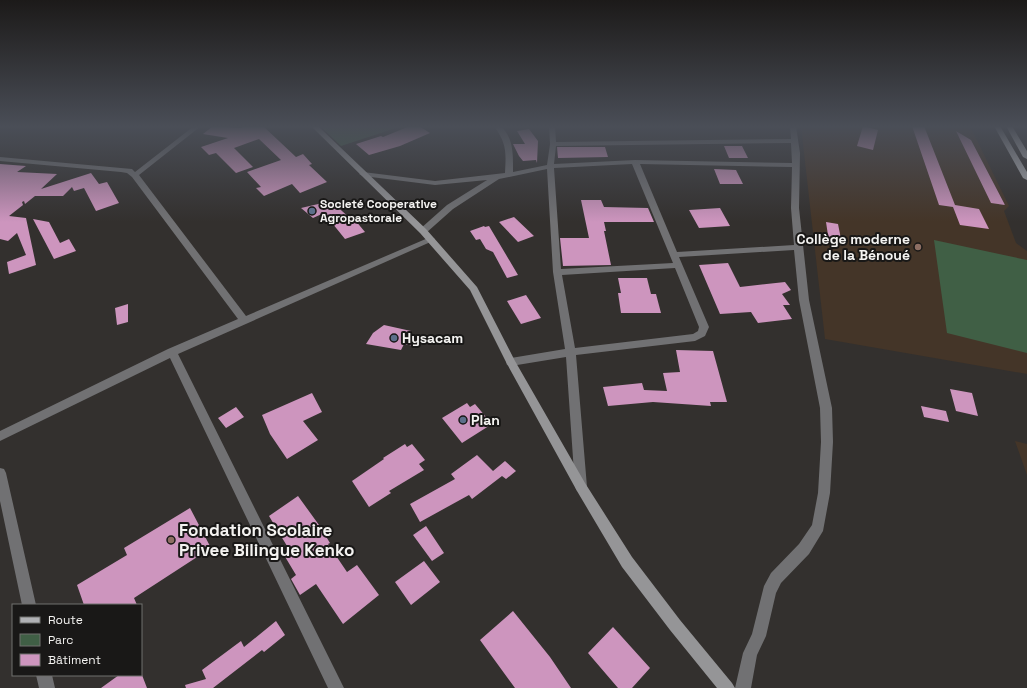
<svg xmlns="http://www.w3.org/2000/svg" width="1027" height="688" viewBox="0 0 1027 688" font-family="'Space Grotesk',sans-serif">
  <rect width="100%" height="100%" fill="#33302e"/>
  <path fill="#443528" d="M801,126H970L1009,206L1004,211L1016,243L1027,251V374L825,339Z
    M1015,441L1027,444V475Z"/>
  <path fill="#405f45" d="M320,126H397L399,127L341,146Z
    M934,240L1027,260V353L947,333Z"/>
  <path fill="#cd95be" d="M213,126L240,128L247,126H263L296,157L303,154L312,164L309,165L327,182L300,193L292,184L264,196L256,188L261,187L247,172L281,160L259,139L234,148L253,167L236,173L216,153L209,155L201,147L228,138L203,134Z
    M410,126H419L430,133L400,146L369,155L356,144L381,136L383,137Z
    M863,126L878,130L873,150L857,146Z
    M912,126H924L955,205L979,209L989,229L960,225L953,207L939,205Z
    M529,129L538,141L537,163L536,160L523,161L519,156L513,144H525L517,131Z
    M956,131L971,140L1005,205L991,203Z
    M724,146H742L748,158H729Z
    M557,147H605L608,157L558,158Z
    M0,164L26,166L17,172L57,174L41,189L91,173L99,184L107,182L119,203L96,211L84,188L74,191L72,187L63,196H35L25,204L24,201L22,202L23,205L9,216L26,218L36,265L9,274L7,262L26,255L17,233L8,241L0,239Z
    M714,169L736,170L743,184H720Z
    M581,200H601L604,207L648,208L654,222H604L606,231H604L611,265L563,266L560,238H589Z
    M331,201L353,221L355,220L365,232L345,239L324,213L313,218L301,208Z
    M720,208L730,226L699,228L689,210Z
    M514,217L534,236L518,242L499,222Z
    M33,219L49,222L60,243L69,239L76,251L54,259Z
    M826,222L838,224L842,244L829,242Z
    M484,226L485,227L489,226L518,275L507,278L493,252L486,249L480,239L476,240L470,231Z
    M728,263L740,287L785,282L791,290L782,294L790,305H783L792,319L758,323L751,312L720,314L699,265Z
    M618,278H647L651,294H656L661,313H621L618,293H621Z
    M526,295L541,318L521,324L507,301Z
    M128,304V322L117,325L115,308Z
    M384,325L411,331L408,335L418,336L414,346L404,344L401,350L366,344L373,333Z
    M676,350L713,351L727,402H710L711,406L653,402L608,406L603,387L642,383L644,390L667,391L663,373L680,372Z
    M950,389L972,393L978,416L956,411Z
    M312,393L322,412L303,421L318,440L287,459L270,434L262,415Z
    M467,403L470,407L475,404L492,424L462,443L442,418Z
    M921,406L946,411L949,422L924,417Z
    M236,407L244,417L226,428L218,418Z
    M405,444L407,447L412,444L425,460L419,464L424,470L389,491L391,493L369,507L352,481L384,459L383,458Z
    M477,455L493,471L505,461L516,471L506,479L502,476L472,499L469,495L420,522L410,504L455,479L451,474Z
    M298,496L319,525L330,543L328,544L347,572L357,565L379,595L343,624L316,584L300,595L291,579L296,575L281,550L287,546L269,516Z
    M190,508L211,548L134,598L137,605H84L77,585L127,555L124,548Z
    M426,526L444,553L432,561L413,535Z
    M424,561L440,582L411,605L395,582Z
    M513,611L550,657L571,688H515L480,640Z
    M276,621L285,635L264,652L262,650L213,688H186L185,685L206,679L202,670L241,641L244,647Z
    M613,627L650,668L632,688H618L588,653Z
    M119,675H142L147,688H101Z"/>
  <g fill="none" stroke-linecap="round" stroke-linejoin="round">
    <path fill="#717173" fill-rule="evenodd" d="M194,126H201L139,175L246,316L428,238H434L435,240L178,354L344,688H328L170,358L0,441V431L168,349L238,319L132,177L127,173L121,172L0,161V157L132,169L135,172Z
      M494,126H501C514,139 513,155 513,172L547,165L550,144L549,126H555L556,142L791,139L790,126H796L800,153L799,208L809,300L832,408L833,442L830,493L823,531L809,554L781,583L776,593L766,636L757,655L751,688H735L743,653L752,634L764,586L771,573L799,544L812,525L818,493L821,442L820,408L799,300L794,250L679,257L709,327L705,336L695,341L576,355L587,487L585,491L581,493L577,491L575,487L566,357L511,366L507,365L506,362L507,359L511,358L565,349L553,272L547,169L499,179L453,209L426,233L423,234L419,231L420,229L447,205L487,180L435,185L363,176L359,174L363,172L435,181L505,173C506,152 507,144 494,126ZM791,143L792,163L635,160L554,164L556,146ZM632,164L673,263L561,269L554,168ZM640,164L792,167L791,208L794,245L677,252ZM675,268L699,327L698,331L693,334L575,348L562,275Z
      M0,468L4,469L6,473L36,605H22L0,501Z
      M36,675H52L55,688H39Z"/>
    <path fill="#959597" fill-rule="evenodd" d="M311,126H318L426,229L477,287L515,361L585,483L632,557L680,620L732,683L735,688H717L670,630L622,567L577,491L506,362L470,290L420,233Z"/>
    <path fill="#b0b1b4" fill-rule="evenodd" d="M994,126H1000L1027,172V180L1023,178Z
      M1006,126H1012L1027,151V159L1023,157Z"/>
  </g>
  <linearGradient id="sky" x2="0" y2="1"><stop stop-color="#1c1a19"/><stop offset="0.57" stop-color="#4a4e57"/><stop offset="1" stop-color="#4a4e57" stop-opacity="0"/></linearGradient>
  <rect width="1027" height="222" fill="url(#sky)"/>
  <g fill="#5c6f8a" stroke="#191817" stroke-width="1.5">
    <circle cx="312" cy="211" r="4"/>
    <circle cx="394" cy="338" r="4"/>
    <circle cx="463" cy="420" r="4"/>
  </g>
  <g fill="#8d6e63" stroke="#191817" stroke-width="1.5">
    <circle cx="918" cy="247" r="4"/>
    <circle cx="171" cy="540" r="4"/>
  </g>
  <g text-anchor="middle" stroke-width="4" stroke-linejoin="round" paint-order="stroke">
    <g font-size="12" font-weight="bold" fill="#f4f3f1" stroke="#191817" text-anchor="start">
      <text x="320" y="208">Societé Cooperative<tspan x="320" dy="14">Agropastorale</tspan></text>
    </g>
    <g font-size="14" font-weight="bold" fill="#f4f3f1" stroke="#191817" text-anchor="start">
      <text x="910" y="244" text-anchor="end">Collège moderne<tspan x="910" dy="16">de la Bénoué</tspan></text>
      <text x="402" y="343">Hysacam</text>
      <text x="471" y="425">Plan</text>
    </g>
    <g font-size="17" font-weight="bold" fill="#f4f3f1" stroke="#191817" text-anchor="start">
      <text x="179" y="536">Fondation Scolaire<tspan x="179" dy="20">Privee Bilingue Kenko</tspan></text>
    </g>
  </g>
  <rect x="12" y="604" width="130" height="72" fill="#191817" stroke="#71706e"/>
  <rect x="20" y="617" width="20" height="6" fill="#b0b1b4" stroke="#71706e"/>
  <text x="48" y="624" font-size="12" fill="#f4f3f1">Route</text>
  <rect x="20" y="634" width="20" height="12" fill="#405f45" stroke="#71706e"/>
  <text x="48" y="644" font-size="12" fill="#f4f3f1">Parc</text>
  <rect x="20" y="654" width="20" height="12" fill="#cd95be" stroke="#71706e"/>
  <text x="48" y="664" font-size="12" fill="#f4f3f1">Bâtiment</text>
</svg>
